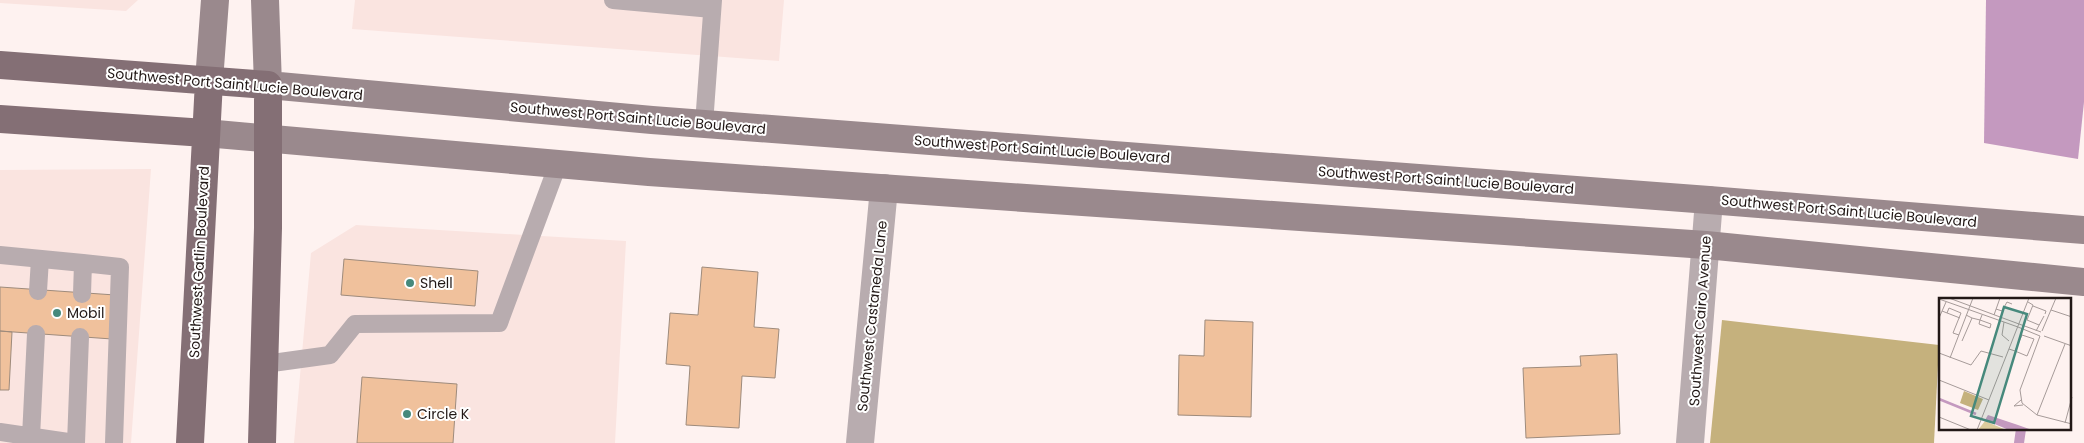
<svg xmlns="http://www.w3.org/2000/svg" width="2084" height="443" viewBox="0 0 2084 443" font-family="Poppins,sans-serif">
  <rect width="100%" height="100%" fill="#fef2f0"/>
  <path fill="#fae4e0" d="M0,0H138L126,11L0,3Z
    M355,0H784L779,61L352,29Z
    M151,169L131,443H0V170Z
    M356,225L626,241L615,443H294L311,253Z"/>
  <path fill="#c5b17d" d="M1722,320L1939,345L1934,443H1710Z"/>
  <path fill="#c499bf" d="M1986,0H2084V102L2078,159L1984,143Z"/>
  <g fill="none" stroke-linecap="round" stroke-linejoin="round">
    <path stroke="#c499bf" stroke-width="10" d="M2019,443L2021,429"/>
  </g>
  <path fill="#f0c19c" stroke="#9e8b7c" d="M344,259L478,271L475,306L341,295Z
    M702,267L758,272L754,327L779,329L775,378L742,376L739,428L686,425L690,366L666,364L670,313L698,315Z
    M0,287L115,295L112,339L0,331Z
    M1205,320L1253,322L1251,417L1178,415L1179,355L1204,356Z
    M0,331L12,332L9,390H0Z
    M1617,354L1620,434L1526,438L1523,368L1581,366L1580,356Z
    M362,377L457,384L453,443H357Z"/>
  <g fill="none" stroke-linecap="round" stroke-linejoin="round">
    <path stroke="#b8acaf" stroke-width="18" d="M613,0L712,9
      M704,124L713,0
      M0,255L83,263L82,294
      M83,263L120,267L114,443
      M38,291L40,259
      M265,364L330,355L355,324L499,323L558,164
      M0,432L75,443
      M31,437L36,334
      M76,443L80,337"/>
    <path stroke="#b8acaf" stroke-width="28" d="M860,443L884,188
      M1690,443L1709,200"/>
    <path stroke="#9a898d" stroke-width="28" d="M265,0L268,85L652,120L1709,200L2084,230
      M209,81L215,0
      M205,133L649,172L1706,245L2084,282"/>
    <path stroke="#846f75" stroke-width="28" d="M0,65L268,85V228L262,443
      M0,119L205,133
      M190,443L209,81"/>
  </g>
  <g fill="#46897c" stroke="#fff" stroke-width="2">
    <circle cx="410" cy="283" r="5"/>
    <circle cx="57" cy="313" r="5"/>
    <circle cx="407" cy="414" r="5"/>
  </g>
  <g text-anchor="middle" stroke-width="4" stroke-linejoin="round" paint-order="stroke">
    <g font-size="14" fill="#221816" stroke="#fff">
      <text transform="translate(235 84) rotate(5)" y="5">Southwest Port Saint Lucie Boulevard</text>
      <text transform="translate(638 118) rotate(5)" y="5">Southwest Port Saint Lucie Boulevard</text>
      <text transform="translate(1042 149) rotate(4)" y="5">Southwest Port Saint Lucie Boulevard</text>
      <text transform="translate(1446 180) rotate(4)" y="5">Southwest Port Saint Lucie Boulevard</text>
      <text transform="translate(1849 211) rotate(5)" y="5">Southwest Port Saint Lucie Boulevard</text>
      <text transform="translate(199 262) rotate(-87)" y="5">Southwest Gatlin Boulevard</text>
      <text transform="translate(872 316) rotate(-84)" y="5">Southwest Castaneda Lane</text>
      <text transform="translate(1700 321) rotate(-86)" y="5">Southwest Cairo Avenue</text>
    </g>
    <g font-size="14" fill="#221816" stroke="#fff" text-anchor="start">
      <text x="420" y="288">Shell</text>
      <text x="67" y="318">Mobil</text>
      <text x="417" y="419">Circle K</text>
    </g>
  </g>
  <g transform="translate(1939 298)">
    <rect width="132" height="132" fill="#fef2f0"/>
    <path d="M46,123L67,132H39Z" fill="#ddcc9d"/>
    <path d="M25,93L44,101L39,112L21,105Z" fill="#c5b17d"/>
    <path d="M49,117L79,127L93,132H70L46,122Z" fill="#c499bf"/>
    <path fill="none" stroke="#c499bf" stroke-width="2.5" d="M0,101L37,116"/>
    <path fill="none" stroke="#a69b99" stroke-width="1" d="M10,0L80,26M0,1L79,29M89,4L94,7L88,22L100,27M94,8L107,13L106,16M57,11L63,13L68,4L73,6M112,12L133,19M3,13L21,20M8,15L10,10L22,15L14,35L20,37M27,17L33,20L41,22L52,26L51,30L40,26L41,22L43,17M55,17L61,0M0,20L7,4M65,24L63,37L70,43M80,26L102,34M79,29L101,38M97,33L105,18M103,33L117,0M101,38L81,92L83,105L98,117L133,126M105,38L133,48M23,43L33,20M70,51L76,53L88,58L95,41L83,37L76,53M0,55L32,67L42,53L64,59M11,60L34,0M0,82L50,102M82,102L75,108L84,107M98,117L126,46M0,119L32,132M126,125L133,99M38,132L90,0"/>
    <path fill="#46897c" fill-opacity="0.15" stroke="#46897c" stroke-width="2.5" d="M65,9L88,16L55,125L32,118Z"/>
    <rect width="132" height="132" fill="none" stroke="#221816" stroke-width="2.5"/>
  </g>
</svg>
